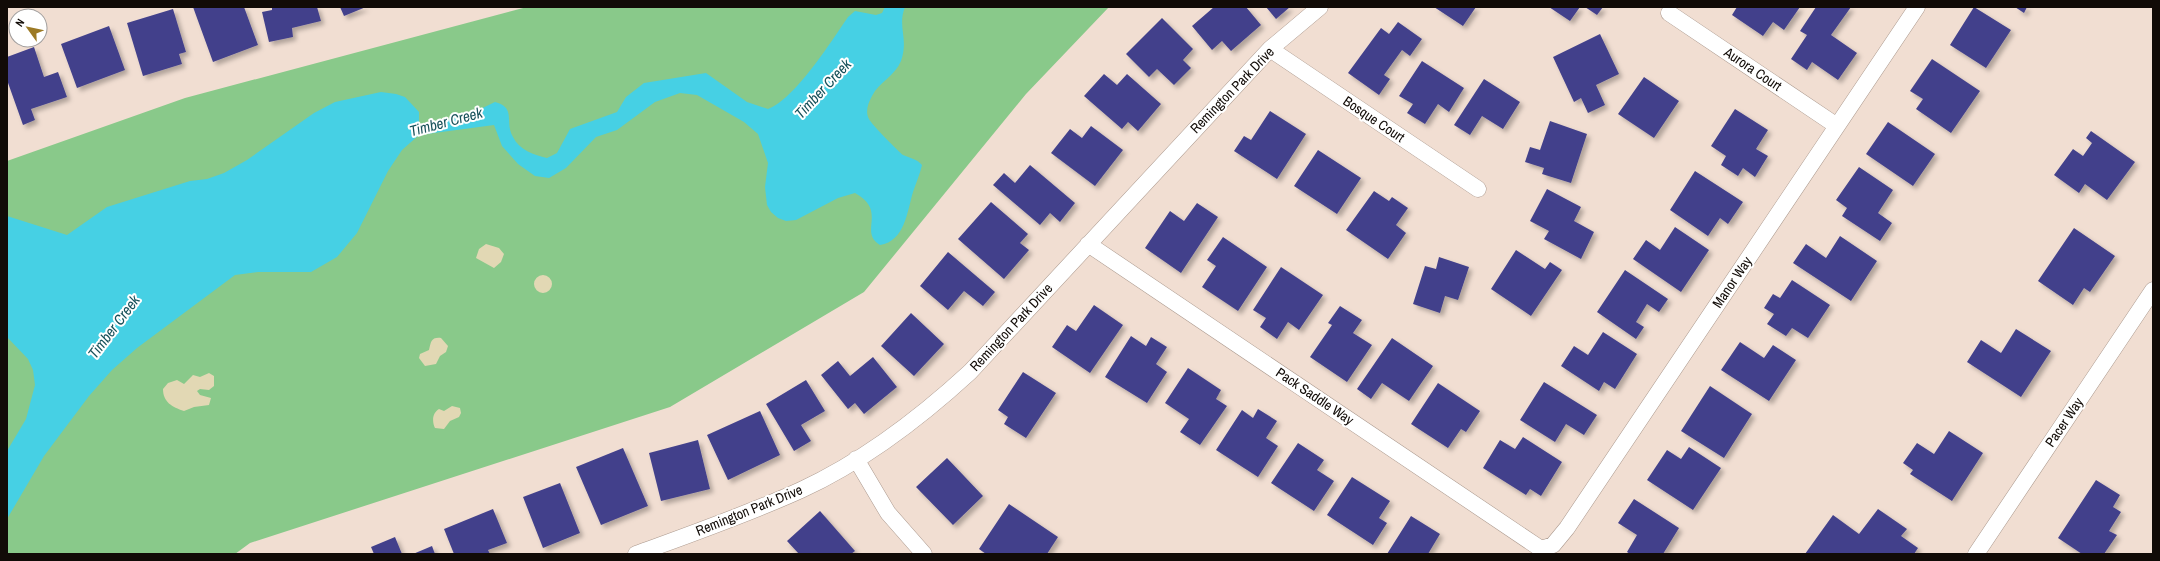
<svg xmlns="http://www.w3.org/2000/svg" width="2160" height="561" viewBox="0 0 2160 561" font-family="'Archivo Narrow',sans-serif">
  <defs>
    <filter id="shadow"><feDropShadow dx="3.5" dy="3.5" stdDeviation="2" flood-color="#0004"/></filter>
  </defs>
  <rect width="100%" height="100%" fill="#f1ded2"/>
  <path fill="#89c98a" d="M527,7H1109L1026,94L864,292L670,407L250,543L235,554H7V161L185,98Z"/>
  <path fill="#e2d8b4" d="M486,244L499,248L504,254L501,262L494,268L476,258L479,249Z
    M534 284a9 9 0 1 1 18 0a9 9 0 1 1-18 0Z
    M441,338L448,346L446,352L440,356L436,364L425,366L419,358L420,354L429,350C431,342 431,337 441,338Z
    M209,373L214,376V386L209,390L200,389L197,391L200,395L211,398L209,405L194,407L184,411C172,407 163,402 163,389L168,383L177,380L184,384L193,375L200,377Z
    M452,406L460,408L461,413L459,417L450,421L444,429L435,428C432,422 432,413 439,409L444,411Z"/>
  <path fill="#46d0e4" d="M885,7H905C897,27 909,38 901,61C895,76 879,82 872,96C868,103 865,112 869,119C871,124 899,152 903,155C910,158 917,159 922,165C920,174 916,183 913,192C907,212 905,241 880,245C858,232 888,211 855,193L838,198L796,220L786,221L778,218L771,212L767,205L765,187L768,163L758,134L744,122L697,95L680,93L655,102L617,130L596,137L566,168L549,178L535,176L518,164L502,146L494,125L419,135L402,150L388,171L357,233L337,257L311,272H258L235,275L137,348L112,370L89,396L44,456L7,519V451L26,419L35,385L33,370L28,359L7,337V216L67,235L107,207L190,181L207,179L224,173L247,160L314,113L335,102L381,92L396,94L405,97L419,112V127L468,115L495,102C517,108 504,122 513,137C519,150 534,155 547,158L557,153L570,129L617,112L626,97L644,83L706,73L747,102L768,109C794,100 831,42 848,17L855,11L876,15L882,13Z"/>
  <path fill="#43418b" filter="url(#shadow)" d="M193,7H244L258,45L213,62Z
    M272,7H317L321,21L292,28L293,37L269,42L262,12L272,10Z
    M340,7H366L344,16Z
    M1214,7H1246L1261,25L1231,51L1222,41L1212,50L1192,26Z
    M1266,7H1290L1276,19Z
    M1434,7H1476L1463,26Z
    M1549,7H1580L1570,21Z
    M1585,7H1603L1597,15Z
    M1737,7H1800L1784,30L1773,22L1763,36L1732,15Z
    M1816,7H1851L1831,35L1857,53L1838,80L1812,62L1807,70L1791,59L1807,35L1800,31Z
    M1974,7L2011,30L1986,68L1950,45Z
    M2015,7H2027L2024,13Z
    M173,9L186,52L179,54L182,64L143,76L127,23Z
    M1162,18L1193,49L1183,60L1191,68L1174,85L1157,69L1149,77L1126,54Z
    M1398,22L1422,39L1410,56L1402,50L1384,75L1390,79L1379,95L1348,73L1381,28L1389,34Z
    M109,26L125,70L77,88L61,44Z
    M1600,34L1619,74L1596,85L1605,105L1588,113L1581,98L1574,102L1553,57Z
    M34,47L44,77L58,72L67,97L31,109L35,120L23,125L7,80V57Z
    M1932,59L1980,91L1951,133L1916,109L1923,99L1910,91Z
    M1422,61L1464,88L1449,112L1438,104L1425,124L1407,113L1413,104L1399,96Z
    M1104,74L1117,85L1127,74L1161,104L1138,131L1128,122L1122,129L1084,96Z
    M1644,77L1679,101L1654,138L1618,114Z
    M1484,79L1520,102L1503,129L1482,116L1470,135L1454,125Z
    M1735,109L1768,130L1756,149L1768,156L1755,177L1743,168L1738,176L1721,165L1726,156L1711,146Z
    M1270,111L1306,134L1277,179L1234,151L1244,136L1251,140Z
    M1550,121L1587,134L1571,183L1542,174L1544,168L1525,162L1530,147L1540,150Z
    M1888,122L1935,154L1913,186L1866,154Z
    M1091,126L1123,150L1095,186L1051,153L1070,129L1082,138Z
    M2091,131L2135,162L2107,200L2085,184L2079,193L2054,175L2073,149L2083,156L2092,143L2086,138Z
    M1318,150L1361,178L1337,214L1294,186Z
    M1030,165L1075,203L1060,222L1050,213L1040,225L993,185L1004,173L1015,183Z
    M1859,167L1893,190L1878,213L1892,223L1880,241L1842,216L1847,208L1836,200Z
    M1695,171L1743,202L1728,224L1720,218L1708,236L1670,210Z
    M1547,189L1581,207L1574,221L1594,232L1581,259L1544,239L1549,231L1530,221Z
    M1374,191L1389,201L1392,197L1408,208L1396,225L1406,233L1388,259L1346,230Z
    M991,202L1028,234L1020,243L1029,250L1004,279L958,239Z
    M1197,203L1218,217L1181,273L1145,248L1170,211L1184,221Z
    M1675,227L1709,250L1681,292L1633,259L1646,240L1660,250Z
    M2074,228L2115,256L2090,292L2084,288L2073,305L2038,281Z
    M1840,236L1877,261L1851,301L1793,263L1806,244L1826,258Z
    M1223,237L1267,267L1238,311L1202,287L1216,266L1207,260Z
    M1516,250L1545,269L1550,262L1562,270L1531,316L1491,289Z
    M948,252L995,292L983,306L964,291L948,310L920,286Z
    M1439,257L1469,267L1458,300L1445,296L1440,313L1413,304L1425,266L1436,269Z
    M1281,267L1323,295L1299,330L1288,322L1277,339L1260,327L1266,318L1253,310Z
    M1625,270L1668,299L1659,312L1647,304L1636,322L1644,327L1636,339L1597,312Z
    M1792,280L1830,305L1808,338L1792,328L1786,336L1767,324L1774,314L1764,308L1773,294L1780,298Z
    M1094,305L1123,325L1090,373L1052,347L1067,325L1076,331Z
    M1340,306L1362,320L1353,333L1372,345L1347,382L1310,357L1332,325L1328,323Z
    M911,313L944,344L914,376L881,346Z
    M2016,329L2051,351L2021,397L1967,362L1981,340L2001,353Z
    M1603,332L1637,354L1615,389L1604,382L1599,391L1561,366L1574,346L1588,355Z
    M1131,336L1146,346L1151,337L1167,347L1156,364L1167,372L1147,403L1105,377Z
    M1392,338L1433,366L1409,401L1382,383L1371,399L1357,389Z
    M1740,342L1764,358L1773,345L1796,360L1769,401L1721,370Z
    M873,357L897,387L864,414L855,403L848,409L821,375L838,361L850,376Z
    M1188,368L1221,390L1216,399L1227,406L1200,445L1180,432L1189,419L1165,403Z
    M1023,372L1056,393L1026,438L1004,424L1008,417L998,410Z
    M806,380L825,411L801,425L811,441L794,451L766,404Z
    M1544,382L1597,415L1584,435L1566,424L1555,442L1520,420Z
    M1438,383L1480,411L1466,432L1461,429L1448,448L1411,424Z
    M1710,386L1752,414L1724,458L1681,431Z
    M1258,409L1277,421L1266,438L1278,446L1258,477L1216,450L1242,410L1253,418Z
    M760,411L780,455L728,480L707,435Z
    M1949,431L1983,453L1952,501L1910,474L1913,470L1903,463L1917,443L1934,454Z
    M1523,437L1562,462L1541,496L1530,489L1526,495L1483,468L1500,440L1515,449Z
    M698,440L710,489L661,501L649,453Z
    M1298,443L1324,460L1317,470L1334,481L1314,511L1271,483Z
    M1689,447L1721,468L1693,510L1647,480L1667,450L1681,459Z
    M623,448L648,506L601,525L576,467Z
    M947,458L983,496L953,525L916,487Z
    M1352,477L1390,501L1379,518L1387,523L1373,545L1327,515Z
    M2096,480L2120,495L2113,507L2121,512L2109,531L2117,535L2104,554H2082L2058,538Z
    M560,483L580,533L543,548L523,497Z
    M1634,499L1679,528L1663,554H1630L1627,552L1637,535L1618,523Z
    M1009,504L1058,537L1047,554H986L979,549Z
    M493,509L507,543L488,550L490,554H454L444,529Z
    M1878,509L1907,529L1901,536L1918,548L1914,554H1805L1833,515L1859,534Z
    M820,511L855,551L851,554H799L787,541Z
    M1411,516L1440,534L1428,554H1387Z
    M395,537L402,554H374L371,547Z
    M432,546L435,554H413Z"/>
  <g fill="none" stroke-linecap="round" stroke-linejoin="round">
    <g stroke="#ab998e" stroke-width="17">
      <path id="minor" d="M1669,13L1837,126
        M1270,49L1478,189
        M1088,244L1541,549L1553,545L1567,528L1917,7
        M856,459L888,513L924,554
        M636,554C691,534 748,514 801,490C864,461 920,418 970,372L1270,49L1320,7
        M1976,554L2153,290"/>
    </g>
    <use href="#minor" stroke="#fff" stroke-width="16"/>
  </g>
  <g text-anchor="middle" stroke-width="4" stroke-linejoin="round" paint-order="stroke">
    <g font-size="14" fill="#110b07" stroke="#fff">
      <text transform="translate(1753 69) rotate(34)" y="5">Aurora Court</text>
      <text transform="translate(1232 90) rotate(-46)" y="5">Remington Park Drive</text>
      <text transform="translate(1374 119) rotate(34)" y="5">Bosque Court</text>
      <text transform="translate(1732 282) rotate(-56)" y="5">Manor Way</text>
      <text transform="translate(1011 327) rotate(-47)" y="5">Remington Park Drive</text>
      <text transform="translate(1315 396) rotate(34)" y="5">Pack Saddle Way</text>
      <text transform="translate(2064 422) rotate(-56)" y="5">Pacer Way</text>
      <text transform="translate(749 510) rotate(-22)" y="5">Remington Park Drive</text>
    </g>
    <g font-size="15" font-style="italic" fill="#17515a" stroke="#fff">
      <text transform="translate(823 89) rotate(-47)" y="5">Timber Creek</text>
      <text transform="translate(446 122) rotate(-15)" y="5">Timber Creek</text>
      <text transform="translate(114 327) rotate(-53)" y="5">Timber Creek</text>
    </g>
  </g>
  <rect width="2160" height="561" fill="none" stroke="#110b07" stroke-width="16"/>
  <g transform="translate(28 28) rotate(303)"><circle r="19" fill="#ffffff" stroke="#a09d9c"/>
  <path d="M0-3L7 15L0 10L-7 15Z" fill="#9c7a25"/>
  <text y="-6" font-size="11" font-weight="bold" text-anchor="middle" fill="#110b07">N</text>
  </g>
</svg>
